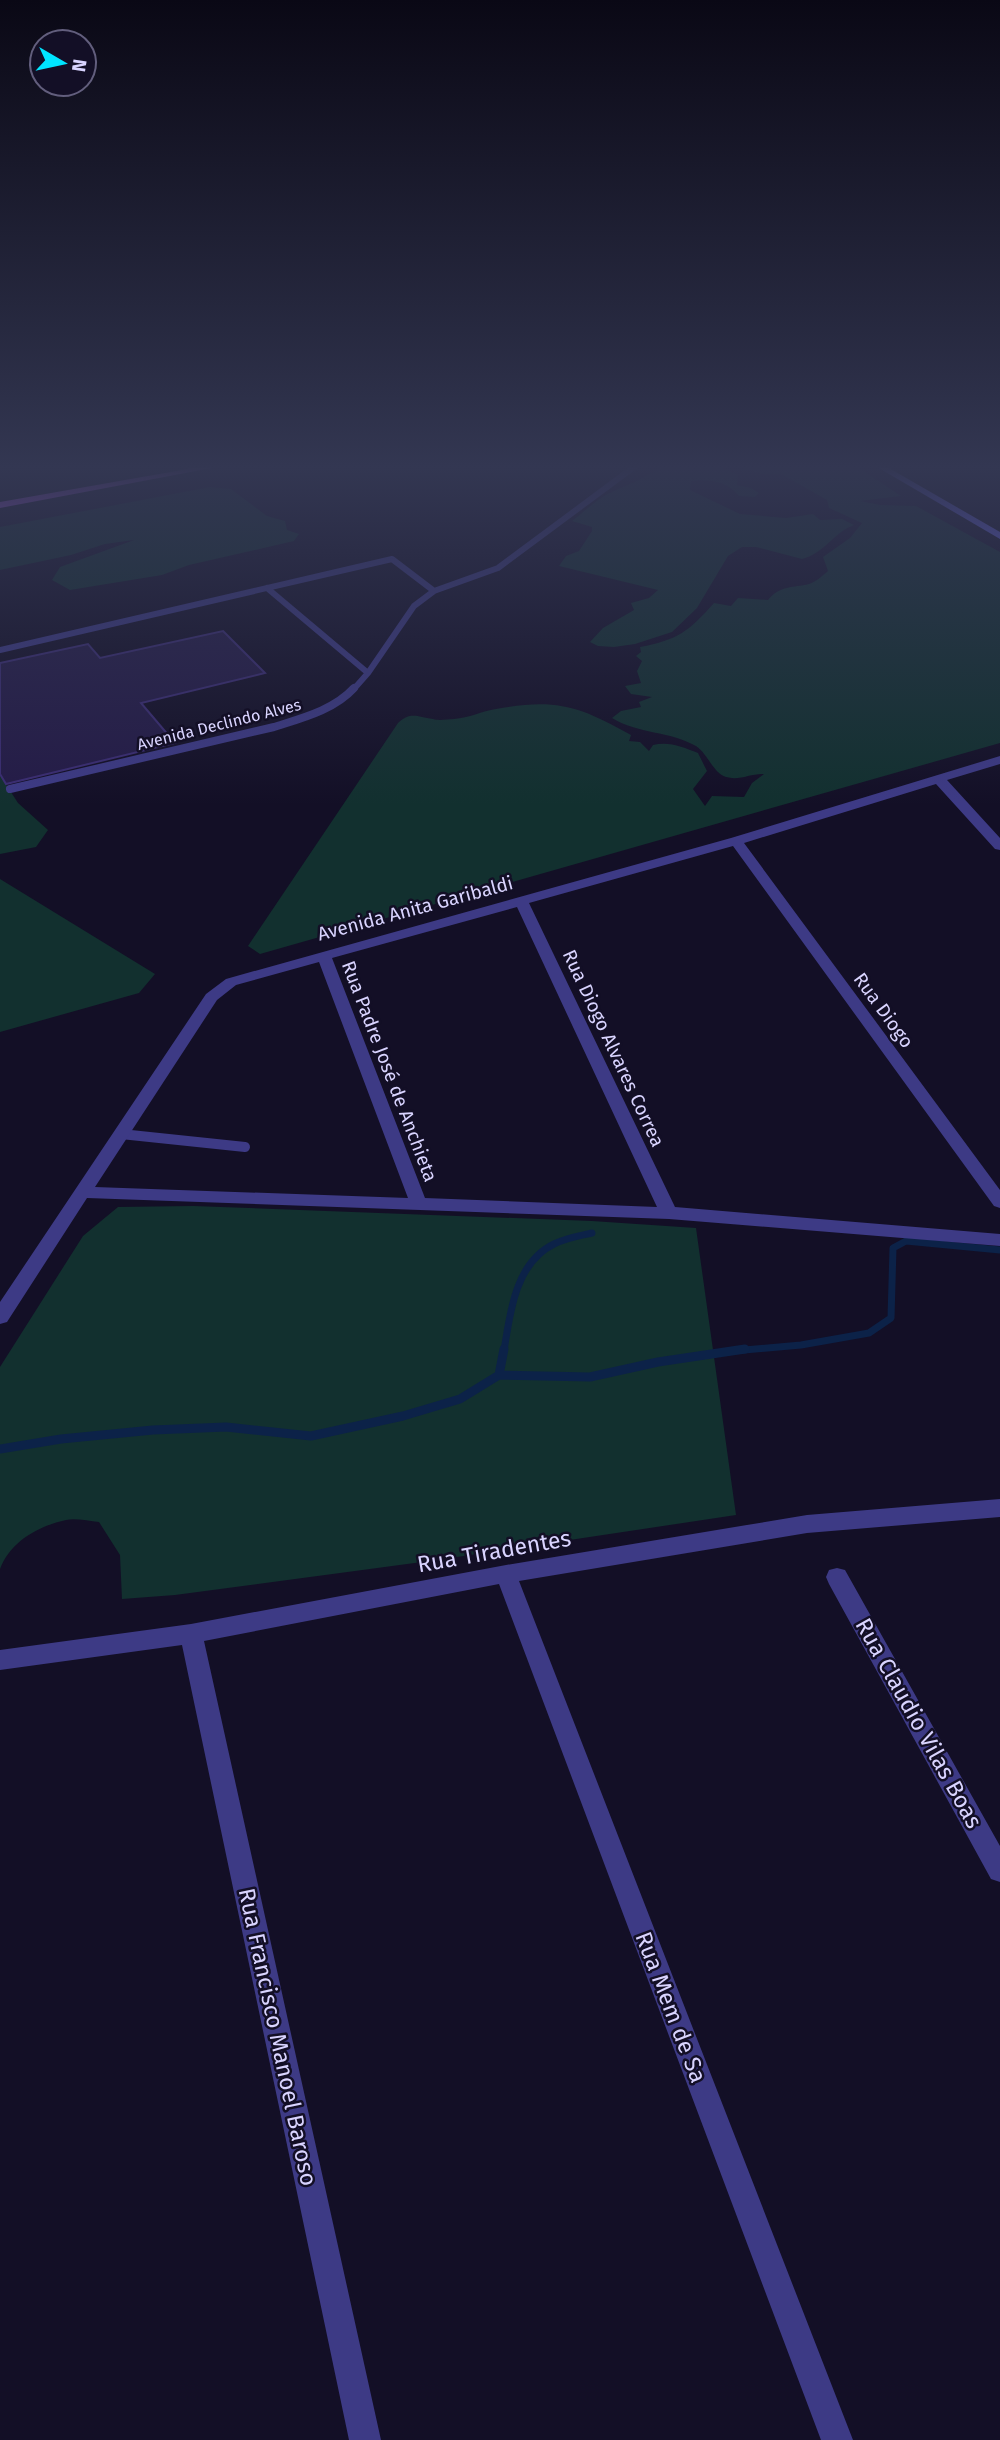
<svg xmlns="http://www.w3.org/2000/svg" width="1000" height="2440" viewBox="0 0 1000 2440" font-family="'Fira Sans',sans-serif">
  <rect width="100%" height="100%" fill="#130f26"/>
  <path fill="#12302f" d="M662,464H681L696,469L700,464L715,465L738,475L737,485L751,488L759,493L755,497L739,496C727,481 709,479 691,481L690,490L740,514L786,518L813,514L820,520L842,519L854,525C833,533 825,553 802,559L756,547H742L728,556L697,608L672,632L635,644L614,647L598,646L590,642L603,628L634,610L631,603L649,598L658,590L559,566L566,556L579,551L592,531V527L572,521C585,511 599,497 614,491C631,483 648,478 662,464Z
    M728,464H851L849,465L862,470L901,496L860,501L880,505L916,506L1000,552V743L260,954L248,946L398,723C411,711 417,717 433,719C439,721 448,719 454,719C469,718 482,711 496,709C556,698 579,706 631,735L629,741L640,742L649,751L653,745C669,741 683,747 698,753L707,771L693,789L705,806L712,796L744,797L752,783L764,774C751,773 740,781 726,777C713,773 708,754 696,746C670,731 638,734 612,718L621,711L641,707L639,702L652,697L631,694L625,686L641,683L637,671L642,661L636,656L641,652L640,647C678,640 689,631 714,603L731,606L738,598L768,600C780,585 793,588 809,584C816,582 822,576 828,571L823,557L850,538L862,523L829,508L827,500L781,474H762Z
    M210,487L231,489L267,516L285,521L287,530L299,534L294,541L189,565L162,575L70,590L52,580L60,567L134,540L105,544L71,555L0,570V527Z
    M0,775L18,803L48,830L36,847L0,854Z
    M0,879L155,974L139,993L0,1032Z
    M193,1206L592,1221L696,1228L736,1515L437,1560L175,1595L122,1599L120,1555L99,1522C89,1521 75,1518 66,1520C38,1526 10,1542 0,1569V1367L83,1236L118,1207Z"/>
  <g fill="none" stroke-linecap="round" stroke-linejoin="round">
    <path stroke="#0c2248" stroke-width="7" d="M504,1351C510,1313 515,1263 554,1244C566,1238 579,1236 592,1233
      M733,1351L801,1345L869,1333L891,1318L893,1248L906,1241L1000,1250"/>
    <path stroke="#0c2248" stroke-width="9" d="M499,1375L504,1349
      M0,1449L61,1439L153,1430L226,1427L311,1436L403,1416L460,1399L499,1375L590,1377L658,1362L745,1349"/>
  </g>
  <path fill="#241b47" stroke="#3b2d73" stroke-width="2" d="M223,631L265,673L141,703L175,743L6,784L0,774V663L88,644L100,658Z"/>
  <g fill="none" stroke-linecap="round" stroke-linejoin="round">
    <path stroke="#2fb8b0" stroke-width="2.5" stroke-dasharray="2 2.5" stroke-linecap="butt" d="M242,467L258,464"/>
    <path stroke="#3d3a85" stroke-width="6" d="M267,588L368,673
      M0,650L392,559L434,591
      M353,690L368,673L414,606L434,591L498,568L638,464"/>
    <path stroke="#3d3a85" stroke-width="8" d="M10,789L274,727C302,718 334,710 354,688"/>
    <path stroke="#3d3a85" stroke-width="10" d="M121,1134L245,1147"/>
    <path fill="#3d3a85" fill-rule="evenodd" d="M1000,756V764L947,780L1000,838V850L995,849L936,784L744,843L1000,1190V1208L994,1206L733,846L529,903L675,1207L1000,1234V1246L669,1219L87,1198L7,1322L0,1324V1302L206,994L226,979L731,838ZM517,907L657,1207L425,1198L332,958ZM319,962L408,1198L95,1187L217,1000L236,985Z
      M1000,1499V1517L807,1533L519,1581L853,2440H821L499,1584L204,1641L381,2440H349L182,1645L0,1670V1650L191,1624L506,1565L807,1515Z
      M837,1568L845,1570L1000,1846V1882L991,1879L829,1584L826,1577L829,1570Z"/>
    <path fill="#6f6bff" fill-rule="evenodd" d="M872,464H882L1000,532V539Z"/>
    <path fill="#c25bff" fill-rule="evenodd" d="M216,464H233L0,508V502Z"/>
  </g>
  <linearGradient id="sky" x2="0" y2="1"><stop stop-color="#0a0815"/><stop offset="0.58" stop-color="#333752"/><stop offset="1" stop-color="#333752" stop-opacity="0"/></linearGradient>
  <rect width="1000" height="805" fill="url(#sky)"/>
  <g text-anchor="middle" stroke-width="5" stroke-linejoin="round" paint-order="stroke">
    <g font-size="16" fill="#d9d4ff" stroke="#130f26">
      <text transform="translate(219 724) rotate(-14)" y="6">Avenida Declindo Alves</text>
    </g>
    <g font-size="19" fill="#d9d4ff" stroke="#130f26">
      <text transform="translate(415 908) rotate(-15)" y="7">Avenida Anita Garibaldi</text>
      <text transform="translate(884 1010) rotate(54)" y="7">Rua Diogo</text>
      <text transform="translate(614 1048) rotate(65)" y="7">Rua Diogo Alvares Correa</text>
      <text transform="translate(390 1071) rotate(69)" y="7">Rua Padre José de Anchieta</text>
    </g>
    <g font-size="23" fill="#d9d4ff" stroke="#130f26">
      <text transform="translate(494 1551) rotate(-10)" y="8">Rua Tiradentes</text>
      <text transform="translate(919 1723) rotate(61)" y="8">Rua Claudio Vilas Boas</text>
      <text transform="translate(671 2007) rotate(69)" y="8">Rua Mem de Sa</text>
      <text transform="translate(278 2037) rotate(78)" y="8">Rua Francisco Manoel Baroso</text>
    </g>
  </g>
  <g transform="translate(63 63) rotate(99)"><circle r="33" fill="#130f26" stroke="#625e7d" stroke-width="2"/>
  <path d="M0-5L12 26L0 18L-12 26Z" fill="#00e5ff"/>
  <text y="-10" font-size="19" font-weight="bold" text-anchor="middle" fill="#d9d4ff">N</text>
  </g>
</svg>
